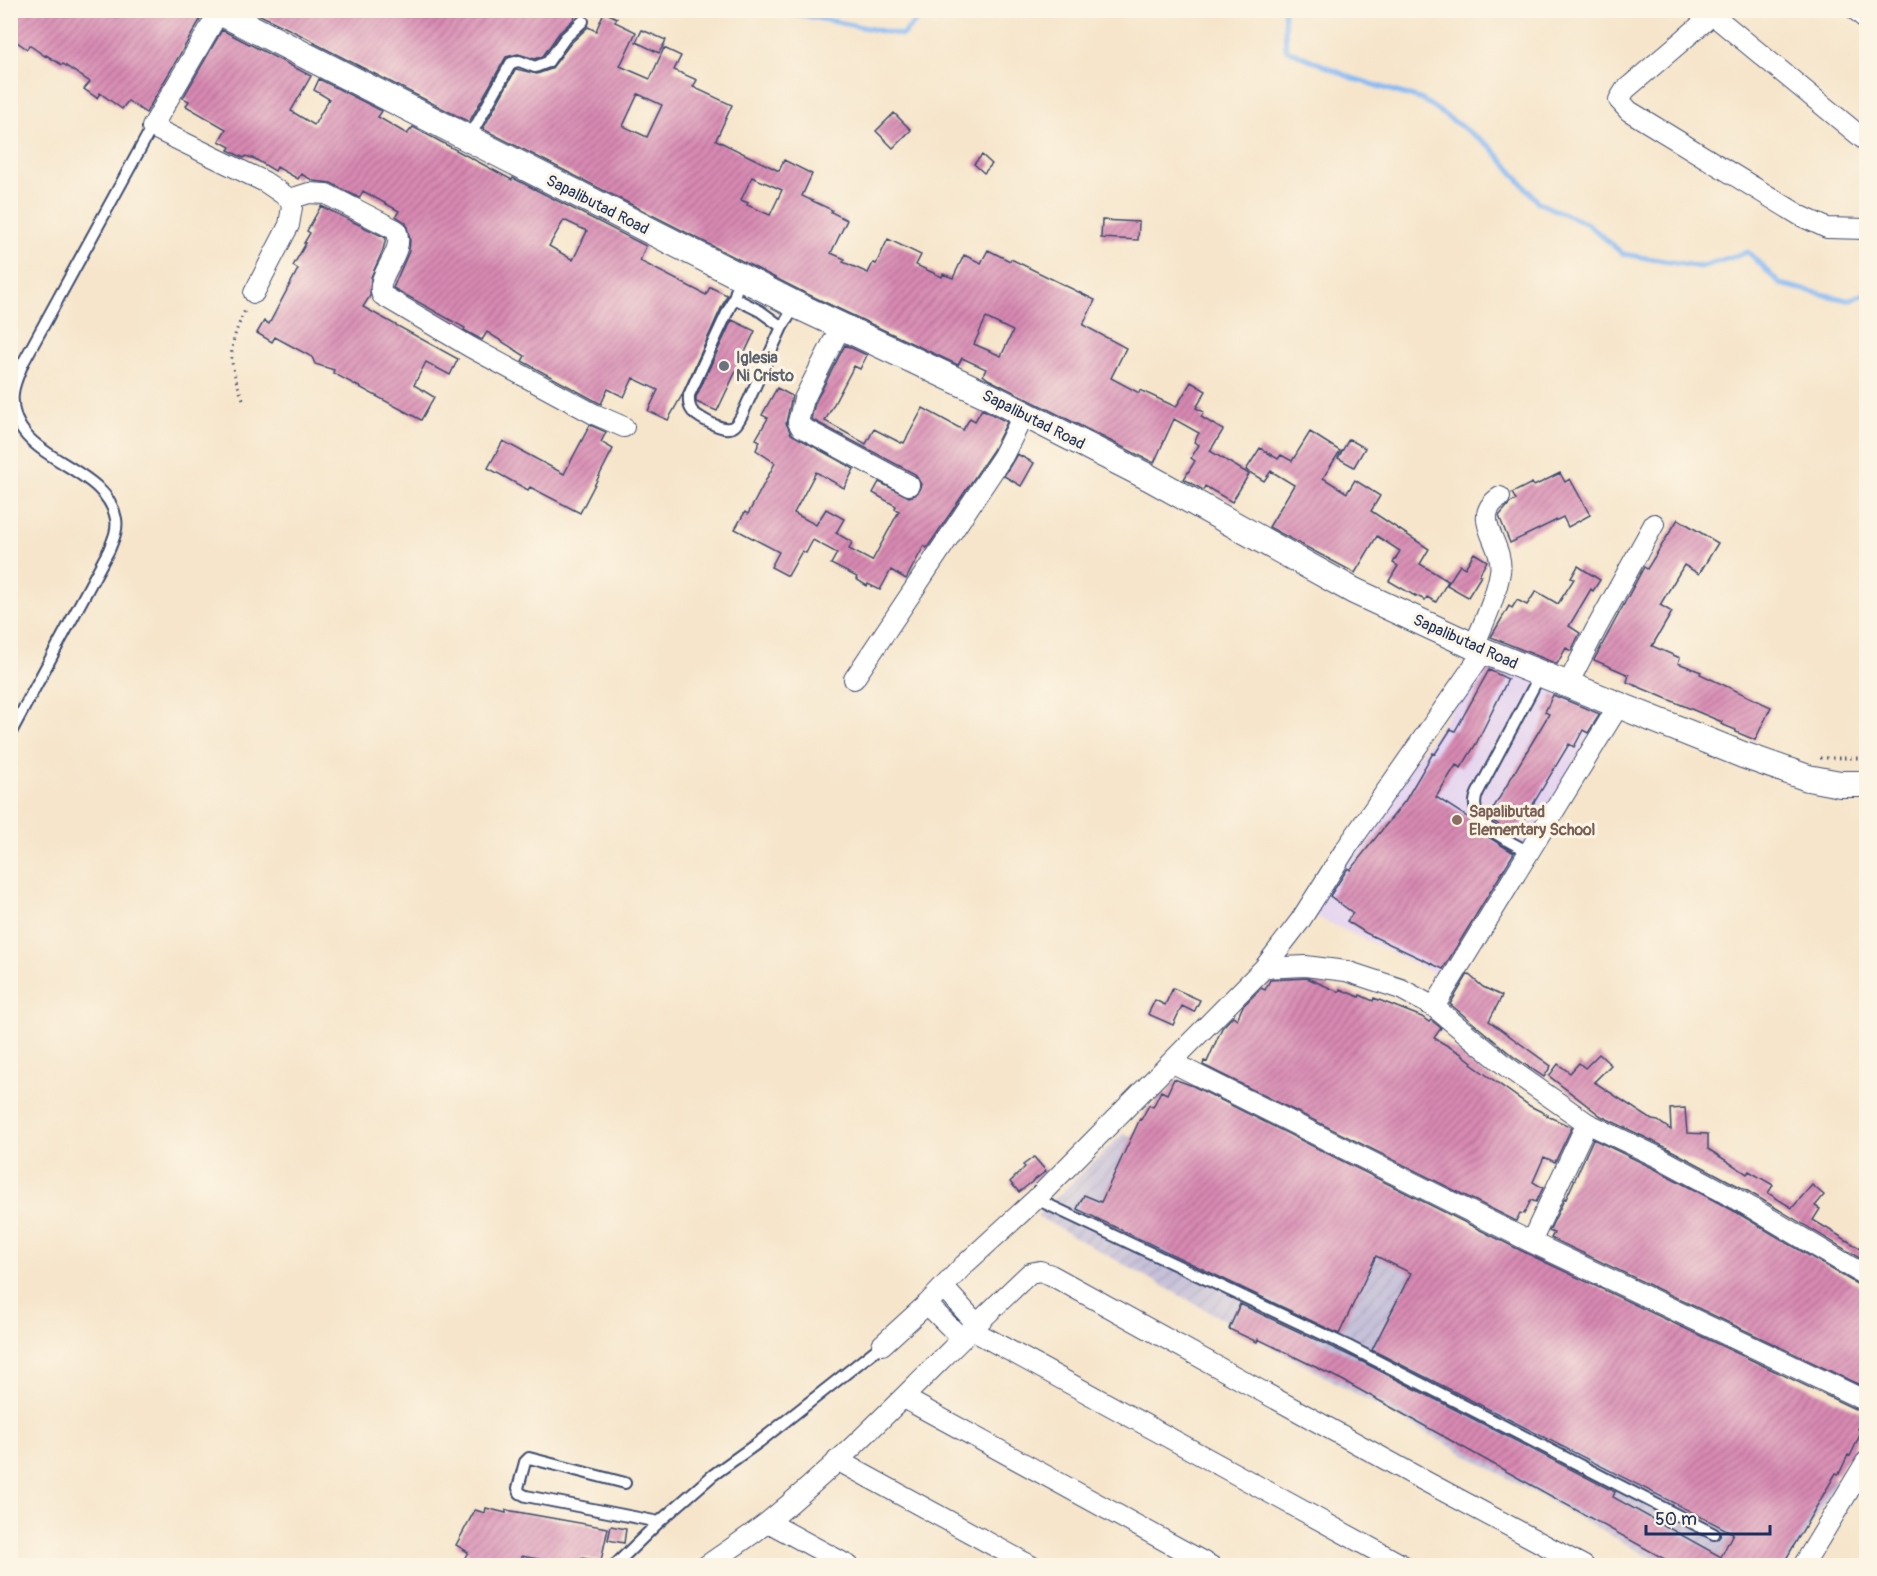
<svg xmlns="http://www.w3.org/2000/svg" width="1877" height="1576" viewBox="0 0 1877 1576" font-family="Pangolin,sans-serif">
  <defs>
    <pattern id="industrial-furrows" width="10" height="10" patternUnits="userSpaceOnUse" patternTransform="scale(1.5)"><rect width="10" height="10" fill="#c6c0d9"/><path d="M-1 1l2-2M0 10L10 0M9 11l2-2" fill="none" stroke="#aaa5bd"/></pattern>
    <pattern id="building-hatch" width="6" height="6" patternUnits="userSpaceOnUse" patternTransform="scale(1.5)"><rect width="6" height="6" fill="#d889b2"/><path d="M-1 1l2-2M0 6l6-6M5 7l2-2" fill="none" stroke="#ae7094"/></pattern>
  </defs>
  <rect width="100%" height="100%" fill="#fcf5e5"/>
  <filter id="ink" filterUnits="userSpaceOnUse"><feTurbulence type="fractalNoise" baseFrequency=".0167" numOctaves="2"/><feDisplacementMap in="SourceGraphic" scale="12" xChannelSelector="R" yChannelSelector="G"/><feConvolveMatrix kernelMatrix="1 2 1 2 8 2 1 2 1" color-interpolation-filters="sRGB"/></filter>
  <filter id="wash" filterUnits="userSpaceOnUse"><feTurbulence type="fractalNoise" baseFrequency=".008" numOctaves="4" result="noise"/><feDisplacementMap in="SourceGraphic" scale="24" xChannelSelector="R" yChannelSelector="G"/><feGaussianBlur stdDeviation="1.35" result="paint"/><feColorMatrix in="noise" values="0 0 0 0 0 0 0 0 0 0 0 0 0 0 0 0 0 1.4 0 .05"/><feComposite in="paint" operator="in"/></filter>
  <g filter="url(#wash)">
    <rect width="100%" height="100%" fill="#f6e5cb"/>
    <path fill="#e4d3f1" d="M1487,661L1605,709L1447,979L1307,912Z"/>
    <path fill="url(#industrial-furrows)" d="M1124,1133L1600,1361L1837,1480L1786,1565H1664L1037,1216Z"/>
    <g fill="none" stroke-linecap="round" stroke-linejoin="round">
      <path stroke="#87baf4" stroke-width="5" d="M777,10L902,35L927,10
        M1284,10L1286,49L1352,78L1423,100L1491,147L1539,203L1588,224L1623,254L1700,267L1748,252L1780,284L1847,300L1866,294"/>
    </g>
    <g id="blocks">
      <path fill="url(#building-hatch)" fill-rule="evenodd" d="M10,10H186L200,20L146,113L128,101L122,109L100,93L97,98L84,89L90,82L63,64L62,65L46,55L45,56L29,45L27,49L10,37Z
        M250,10H577L573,20L559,33L543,56L535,59L518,54L506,57L469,122L314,43L315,42Z
        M604,12L617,18L615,22L636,32L620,66L650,79L664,48L681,56L674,70L697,80L693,87L732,105L716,140L779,171L784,160L812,174L802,196L832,210L831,212L847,220L831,253L845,259L843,262L868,273L873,263L876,264L888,239L921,255L916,265L942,277L943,274L953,278L964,255L981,263L988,250L1010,261L1011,259L1095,300L1083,325L1126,348L1111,378L1139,393L1140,390L1176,407L1191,382L1206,391L1196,408L1204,412L1201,417L1223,430L1210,451L1249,474L1232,502L1205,486L1203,490L1184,479L1195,461L1191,458L1199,445L1194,442L1199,433L1174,419L1154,463L988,379L983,375L986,369L962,358L958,365L803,292L483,129L516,69L537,74L551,69L571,43L588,27L596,31ZM638,94L662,105L647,137L623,126ZM752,177L782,190L770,215L747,205L748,203L741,200ZM986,318L1013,331L1001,356L974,344Z
        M222,30L311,76L291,111L314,125L329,99L314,90L319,79L382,111L378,117L407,134L413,127L512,180L513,178L646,246L640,261L706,295L710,287L727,295L682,395L668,420L648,411L658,390L633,378L624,397L608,389L601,404L522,361L525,356L487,332L482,340L464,330L465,328L393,288L409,251L410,240L406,223L396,216L399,211L363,191L359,198L331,183L314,181L301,174L298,179L277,167L275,171L255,159L246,156L244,158L228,150L230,147L219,141L226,129L186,106L189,101L183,98ZM564,220L587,231L573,260L549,246Z
        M642,30L666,40L659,53L636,42Z
        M894,113L911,130L893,148L876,131Z
        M982,155L992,164L984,173L974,164Z
        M321,206L386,238L383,250L371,277L370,296L363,307L458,359L450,375L426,362L414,385L434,397L421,420L333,373L334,370L315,364L312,357L275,337L272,342L257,333L264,321L269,324L298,269L293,266L306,243H304L310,233L307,231Z
        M1102,220L1139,222L1138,240L1101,238Z
        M732,320L755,331L717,411L696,402V397Z
        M845,345L867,355L860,369L854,366L825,421L866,444L874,429L901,443L902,442L904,443L923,408L963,430L970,418L975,421L982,409L1007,422L993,450L927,548L924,546L906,579L891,570L880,590L868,584L867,586L856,579L857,577L831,564L837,553L813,540L806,553L802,551L788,576L771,567L779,552L735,529L745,512L748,514L775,463L756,450L760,441L756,439L768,418L762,415L777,388L792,396L786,423L791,434L854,469L844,488L816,472L794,513L816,525L826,509L844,519L836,533L852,542L849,549L872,561L899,511L895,509L896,506L873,493L879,482L909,497L915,495L919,491L921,484L915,474L811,419L815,403Z
        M590,425L606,432L601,442L613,449L580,513L530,487L528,490L488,468L503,441L564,474Z
        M1310,432L1340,451L1323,478L1347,493L1355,480L1380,496L1371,511L1429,549L1420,564L1448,581L1436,602L1427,597L1425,600L1415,595V596L1389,581L1398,566L1393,563L1400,551L1377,536L1355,573L1269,527L1294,485L1271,471L1264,481L1246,470L1260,448L1278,459L1281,455L1292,461Z
        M1349,439L1365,448L1354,467L1338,458Z
        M1017,454L1034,463L1021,486L1004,476Z
        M1560,473L1565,482L1570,479L1590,515L1568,527L1563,517L1510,543L1499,516L1510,503L1516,500L1512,493L1532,483L1534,486Z
        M1678,519L1718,543L1699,574L1684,565L1660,605L1672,612L1652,646L1680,658L1678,663L1701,672L1700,674L1771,707L1755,740L1736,732V730L1721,724L1722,722L1627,682L1629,675L1594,660L1644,567L1647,569Z
        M1474,553L1487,561L1479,575L1481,576L1468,597L1447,585L1460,565L1465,568Z
        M1578,566L1600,580L1593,591L1591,589L1569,626L1580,633L1571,651L1566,648L1557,664L1491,637L1509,606L1512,608L1517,600L1527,605L1536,591L1558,604L1574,579L1571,578Z
        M1489,670L1508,679L1476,744L1461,768L1456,765L1436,797L1472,820L1485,835L1514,853L1443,969L1366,933L1347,921L1353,913L1330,896L1348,868L1350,870L1405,801L1433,753L1435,754L1451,729L1455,731Z
        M1553,695L1600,714L1588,733L1583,730L1574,747L1569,744L1514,836L1488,817L1549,714L1545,712Z
        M1468,974L1483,987L1502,996L1489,1021L1551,1066L1544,1077L1514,1057L1450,1004Z
        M1307,978L1339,992L1340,989L1359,997L1360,995L1373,1001L1374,998L1422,1017L1429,1022L1431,1020L1441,1028L1434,1038L1460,1053L1472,1062L1471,1064L1530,1106L1548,1115L1547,1116L1572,1127L1555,1162L1544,1157L1533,1182L1543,1188L1536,1202L1531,1200L1524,1214L1520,1213L1516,1221L1203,1065L1204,1061L1207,1062L1222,1028L1233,1016L1237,1019L1243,1006L1261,988L1265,990L1270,980Z
        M1173,988L1200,1000L1194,1012L1182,1006L1173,1025L1148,1014L1155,1000L1165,1005Z
        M1599,1054L1611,1065L1594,1082L1652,1120L1658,1121L1671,1130L1670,1109L1685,1108L1687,1133L1708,1134V1149L1747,1174L1749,1171L1773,1185L1768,1193L1792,1208L1812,1185L1824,1195L1815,1206L1820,1209L1813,1220L1866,1252V1262L1746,1190L1665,1147L1601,1116L1549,1076L1558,1064L1570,1073L1579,1063L1585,1068Z
        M1174,1079L1193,1086L1526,1253L1859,1411L1866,1412L1858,1429L1862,1431L1850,1456L1848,1455L1839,1474L1836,1473L1782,1566H1677L1342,1380L1258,1339L1257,1342L1229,1329L1240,1304L1355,1358L1615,1492L1613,1497L1721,1557L1733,1533L1372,1350L1411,1273L1376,1256L1339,1334L1077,1209L1084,1195L1101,1202L1140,1119L1141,1120L1149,1105L1153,1107L1161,1091L1167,1094Z
        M1593,1139L1655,1169L1734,1211L1860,1286L1866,1288V1388L1551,1238L1554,1233L1549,1231L1565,1198L1566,1199Z
        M1034,1157L1046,1171L1019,1192L1010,1182L1025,1167L1023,1165Z
        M486,1508L506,1513V1510L608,1528L601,1561L582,1558L581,1566H576L522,1556L520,1565L498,1561L495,1566H470L463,1561L468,1552L456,1545L475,1510L485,1513Z
        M611,1526L626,1529L624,1543L608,1540Z"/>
    </g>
  </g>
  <g filter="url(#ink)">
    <use href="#blocks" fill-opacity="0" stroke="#3c4a6e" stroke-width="1.5"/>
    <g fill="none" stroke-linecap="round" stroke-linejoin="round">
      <g stroke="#3c4a6e" stroke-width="14">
        <path id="service" d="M469,138L511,63L519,61L535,67L548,62L565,38L583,21
          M736,291L734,298L760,311L782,327
          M734,298L689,395C689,400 688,404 691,409C694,416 721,430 729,428C736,428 739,420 742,415L782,327L796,305
          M10,734L109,550C113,540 118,530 116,519C106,462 6,461 13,393C14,383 19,373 23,363L152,127
          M1529,852C1507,840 1463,822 1478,792L1540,675
          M1036,1199L1348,1346L1714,1534
          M625,1483L529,1458L525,1462L518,1488L520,1493L526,1496L659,1522
          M614,1566L659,1522L713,1475L759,1442L882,1345"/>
      </g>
      <g stroke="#3c4a6e" stroke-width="22">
        <path id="minor" d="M1718,10L1625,90L1619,100L1629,111L1801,216L1827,228L1866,229
          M1856,10L1866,19
          M219,12L152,127L265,182L290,199L292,207L289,225L254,293
          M1713,15L1866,141
          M290,199L309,193L326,194L396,230C407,252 374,275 382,295L470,347L594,414L624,427
          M841,326L804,399L798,422L801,427L909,485
          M1474,646C1484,622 1496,597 1500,572C1505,543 1468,518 1500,497
          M854,679L1003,456L1024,414
          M1568,684L1596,629L1654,524
          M1264,968L1305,966L1346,971L1401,989L1434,1007L1507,1067L1587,1123L1660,1158L1740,1201L1866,1276
          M1434,1007L1619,705
          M1173,1063L1531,1242L1864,1400
          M1531,1242L1587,1123
          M943,1287L976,1323
          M927,1304L961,1338
          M970,1329L1404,1566
          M882,1345L927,1304L964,1265L1036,1199L1264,968L1300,921L1345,850L1484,651
          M904,1398L1211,1566
          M837,1460L1031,1566
          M768,1522L849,1566
          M706,1566C727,1551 749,1537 769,1521C862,1445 942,1355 1030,1273L1040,1271L1051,1275L1421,1479L1584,1566
          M1803,1566L1866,1462"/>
      </g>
      <g stroke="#3c4a6e" stroke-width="28">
        <path id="tertiary" d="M216,10L796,305L985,394L1150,478L1354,591L1484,651L1743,755L1808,778L1840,784H1866"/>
      </g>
      <path stroke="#3c4a6e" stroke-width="3" stroke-dasharray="1.5 4.5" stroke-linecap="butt" d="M243,399C227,359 228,347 246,308
        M1820,758H1866"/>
      <use href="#service" stroke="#fff" stroke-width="10"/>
      <use href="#minor" stroke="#fff" stroke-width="20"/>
      <use href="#tertiary" stroke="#fff" stroke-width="26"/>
    </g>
  </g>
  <circle fill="#6b7280" stroke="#fcf5e5" stroke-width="2" cx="724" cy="366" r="6"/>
  <circle fill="#8d6e63" stroke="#fcf5e5" stroke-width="2" cx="1457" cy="820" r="6"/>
  <g text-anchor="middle" stroke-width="6" stroke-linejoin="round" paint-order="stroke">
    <g font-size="16" fill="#1b2f5e" stroke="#fcf5e5">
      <text transform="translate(598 204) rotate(27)" y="6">Sapalibutad Road</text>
      <text transform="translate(1034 419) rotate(27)" y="6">Sapalibutad Road</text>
      <text transform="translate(1466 641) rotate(24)" y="6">Sapalibutad Road</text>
    </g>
    <g font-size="16" font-weight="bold" fill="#5b616d" stroke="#fcf5e5" text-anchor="start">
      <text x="736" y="363">Iglesia<tspan x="736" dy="18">Ni Cristo</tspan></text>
    </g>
    <g font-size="16" font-weight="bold" fill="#785e54" stroke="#fcf5e5" text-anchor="start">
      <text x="1469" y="817">Sapalibutad<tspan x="1469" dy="18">Elementary School</tspan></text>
    </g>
  </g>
  <rect width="1877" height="1576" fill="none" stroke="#fcf5e5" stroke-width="36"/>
  <path d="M1646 1525v9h124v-9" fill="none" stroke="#1b2f5e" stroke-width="3"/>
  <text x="1655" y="1525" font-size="18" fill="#1b2f5e" stroke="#fcf5e5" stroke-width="4.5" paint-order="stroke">50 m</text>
</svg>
